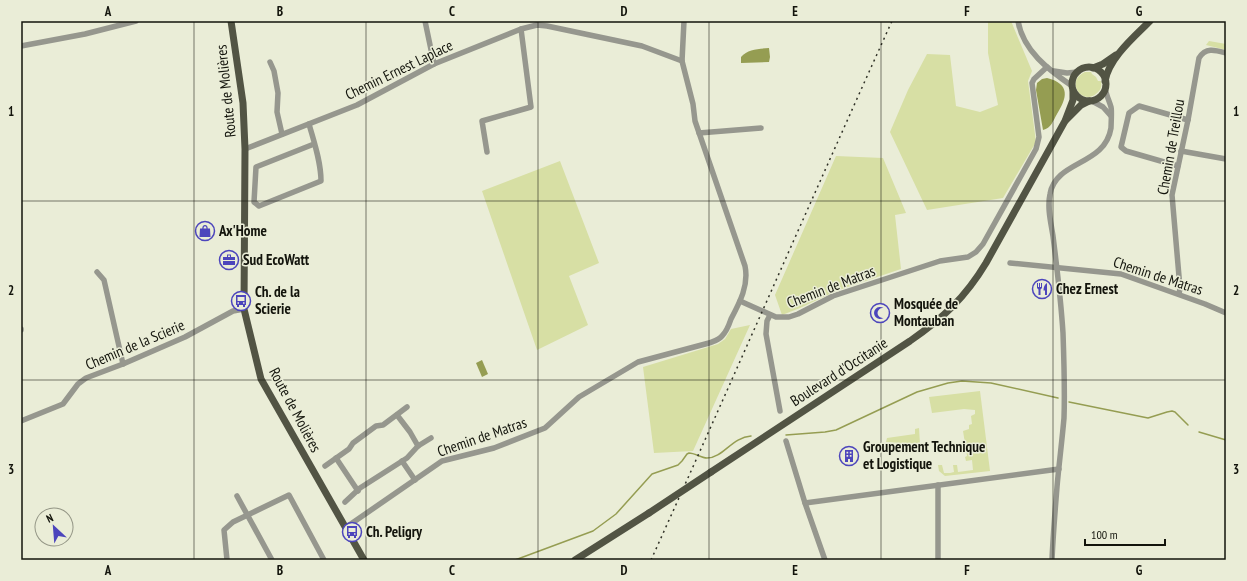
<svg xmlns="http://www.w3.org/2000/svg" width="1247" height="581" font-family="'PT Sans Narrow',sans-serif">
  <rect width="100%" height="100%" fill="#eaedd7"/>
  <!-- green -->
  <g fill="#d7dfa4">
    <polygon points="988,21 1011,21 1032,71 1028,81 1036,142 1003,198 927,210 890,132 908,90 927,54 950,55 956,106 980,112 998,105 988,53"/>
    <polygon points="1209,41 1226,44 1226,50 1206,45"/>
    <path d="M1085 72H1091L1092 74 1096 77 1098 81H1101C1102 86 1101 90 1097 93 1083 107 1064 81 1085 72Z"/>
    <polygon points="836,156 883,158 906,213 895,215 901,269 836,291 800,308 782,315 775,295"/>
    <polygon points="560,161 599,263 569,276 588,325 537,350 482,191"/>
    <polygon points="750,325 693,451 654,453 643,367 718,344 725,339 731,329"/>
    <polygon points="980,391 990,471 945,476 939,471 938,465 942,465 944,473 950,473 954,472 953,465 957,465 958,472 973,470 972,460 966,461 965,457 967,456 963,431 969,429 969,425 972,424 971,416 975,414 975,410 964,409 932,413 929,397"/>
    <polygon points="919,428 920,444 886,442 887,438 915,434 915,429"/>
  </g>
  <!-- water -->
  <g fill="#959d52">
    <path d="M769 48 770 57 769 62 741 63V57C748 49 758 49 769 48Z"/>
    <path d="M1047 78C1071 84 1067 98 1057 114 1053 121 1051 128 1043 130L1036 90 1037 83 1042 79Z"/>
    <polygon points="482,360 488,374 482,377 476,363"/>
  </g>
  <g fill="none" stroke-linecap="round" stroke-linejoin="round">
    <!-- stream -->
    <g stroke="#959d52" stroke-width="1.5">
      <polyline points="1069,402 1148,418 1167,412 1172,411 1175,412 1188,425"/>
      <polyline points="1199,432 1226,440"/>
      <polyline points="786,435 825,432 836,430 917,392 948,383 962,381 991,383 1058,398"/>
      <path d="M515 560 593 531 616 514 652 474 678 465 682 461 687 454 689 453C695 453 701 458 707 458 723 458 732 437 751 436"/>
    </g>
    <!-- minor -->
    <g stroke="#96978e" stroke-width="5.5">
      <polyline points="425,21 434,64"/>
      <path d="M1018 21C1023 51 1049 70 1072 86"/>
      <polyline points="21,46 85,34 136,21"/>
      <polyline points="270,62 274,71 278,93 277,112 282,134"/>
      <polyline points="1054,71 1067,73 1078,72"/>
      <polyline points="1092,101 1103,107 1111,116"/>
      <path d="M309 124C314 142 321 162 321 181L259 206 254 202 256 167 314 144"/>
      <polyline points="699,133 761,128"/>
      <polyline points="245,149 357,105 434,64 521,29 537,25 547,26 642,46 682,61"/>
      <polyline points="1181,151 1226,159"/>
      <polyline points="487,152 482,121 531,107 521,29"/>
      <polyline points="1178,166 1126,151 1121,147 1129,113 1139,106 1188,120"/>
      <polyline points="1010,263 1121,274 1205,304 1226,313"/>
      <polyline points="97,272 104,280 123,364"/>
      <path d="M1179 294 1180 288 1172 195 1188 120 1199 58C1206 47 1215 50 1226 53"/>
      <polyline points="740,301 776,317 789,317 798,314 833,296 940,261 968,257 976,252 983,244 1036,149 1039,137 1032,83 1034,79 1047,67"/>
      <polyline points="770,315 767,321 766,334 780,411"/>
      <polyline points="21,329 21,330"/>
      <polyline points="397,415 410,432 418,446"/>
      <polyline points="21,421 63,404 78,384 86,378 123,364 185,337 233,311 244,309"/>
      <polyline points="786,441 805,503 825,560"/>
      <polyline points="336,458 358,491"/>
      <polyline points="402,461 415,480"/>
      <polyline points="325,466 349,449 353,443 376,426 383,425 407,407"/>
      <polyline points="237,496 272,560"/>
      <polyline points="345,502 360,488 407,458 418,446 431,438"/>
      <polyline points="805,503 1059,469"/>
      <path d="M345 528 442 461 494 448 545 428 579 397 638 362 709 343C714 341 719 340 722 336 727 331 729 325 731 319 740 302 749 285 745 266L695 121 693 104 682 61 684 21"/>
      <polyline points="227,560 224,530 233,522 289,495 324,560"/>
      <polyline points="938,560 938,485"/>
      <path d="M1052 560C1053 536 1055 512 1057 487 1059 464 1062 441 1064 418 1065 390 1064 361 1063 333 1061 301 1057 268 1053 236 1051 223 1047 208 1050 194 1056 160 1105 166 1111 128 1111 125 1112 111 1111 107 1109 100 1106 95 1105 87"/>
    </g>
    <!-- major -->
    <g stroke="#525444" stroke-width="7">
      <polyline points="231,21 243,103 245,149 244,309 261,379 364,560"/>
      <circle cx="1089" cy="84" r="17"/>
      <polyline points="1093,68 1103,64 1116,55"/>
      <path d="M1105 81C1109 58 1134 37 1150 21"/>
      <polyline points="1066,120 1081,105 1089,101"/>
      <path d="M711 472 910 341C943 318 965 298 986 263L1065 121 1073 100V91"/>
      <polyline points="575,560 649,513"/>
    </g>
    <!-- rail -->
    <path stroke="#2f3026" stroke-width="1.5" stroke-dasharray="2 4" stroke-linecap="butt" d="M651 560C732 381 811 200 892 21"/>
    <!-- major-bridge -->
    <polyline stroke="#525444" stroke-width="7" points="649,513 711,472"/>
  </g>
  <!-- grid -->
  <path fill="none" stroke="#13140c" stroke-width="1" stroke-opacity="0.55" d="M194 21V560M366 21V560M538 21V560M709 21V560M881 21V560M1053 21V560M21 201H1226M21 380H1226"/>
  <!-- icons -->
  <defs>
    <symbol id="shop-ring" viewBox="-11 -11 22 22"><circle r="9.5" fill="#eaedd7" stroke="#4c45bc" stroke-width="1.5"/><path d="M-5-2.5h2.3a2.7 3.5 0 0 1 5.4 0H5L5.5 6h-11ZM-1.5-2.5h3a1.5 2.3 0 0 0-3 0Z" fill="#4c45bc"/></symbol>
    <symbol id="office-ring" viewBox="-11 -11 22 22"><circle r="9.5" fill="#eaedd7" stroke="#4c45bc" stroke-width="1.5"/><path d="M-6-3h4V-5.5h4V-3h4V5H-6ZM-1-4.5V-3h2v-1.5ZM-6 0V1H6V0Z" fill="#4c45bc"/></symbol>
    <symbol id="restaurant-ring" viewBox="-11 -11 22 22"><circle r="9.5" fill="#eaedd7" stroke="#4c45bc" stroke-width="1.5"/><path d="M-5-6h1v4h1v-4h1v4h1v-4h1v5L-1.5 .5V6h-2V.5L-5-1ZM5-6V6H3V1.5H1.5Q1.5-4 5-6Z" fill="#4c45bc"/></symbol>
    <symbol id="bus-ring" viewBox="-11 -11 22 22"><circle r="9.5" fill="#eaedd7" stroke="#4c45bc" stroke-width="1.5"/><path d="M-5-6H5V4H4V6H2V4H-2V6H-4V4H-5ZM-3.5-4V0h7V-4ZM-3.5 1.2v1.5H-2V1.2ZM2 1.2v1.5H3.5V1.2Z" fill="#4c45bc"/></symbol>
    <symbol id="mosque-ring" viewBox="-11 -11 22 22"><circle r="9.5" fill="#eaedd7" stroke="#4c45bc" stroke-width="1.5"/><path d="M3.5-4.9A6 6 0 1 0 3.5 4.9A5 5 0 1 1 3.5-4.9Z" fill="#4c45bc"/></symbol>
    <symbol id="building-ring" viewBox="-11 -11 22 22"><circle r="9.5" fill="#eaedd7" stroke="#4c45bc" stroke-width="1.5"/><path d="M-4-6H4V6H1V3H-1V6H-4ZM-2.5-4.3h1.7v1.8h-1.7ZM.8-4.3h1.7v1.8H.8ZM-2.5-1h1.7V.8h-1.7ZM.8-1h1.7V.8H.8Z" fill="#4c45bc"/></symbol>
  </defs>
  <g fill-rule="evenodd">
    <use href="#shop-ring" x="194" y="220" width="22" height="22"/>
    <use href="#office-ring" x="218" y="249" width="22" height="22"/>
    <use href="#restaurant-ring" x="1031" y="278" width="22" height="22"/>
    <use href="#bus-ring" x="230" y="290" width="22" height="22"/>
    <use href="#mosque-ring" x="869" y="302" width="22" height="22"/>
    <use href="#building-ring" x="838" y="445" width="22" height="22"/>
    <use href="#bus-ring" x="341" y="521" width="22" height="22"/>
  </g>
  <g text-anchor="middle" stroke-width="3" stroke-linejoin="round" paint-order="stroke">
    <!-- street labels -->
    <g font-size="15" fill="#13140c" stroke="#eaedd7">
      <text transform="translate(399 70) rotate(-26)" y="5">Chemin Ernest Laplace</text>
      <text transform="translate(226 91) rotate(-96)" y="5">Route de Molières</text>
      <text transform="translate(1171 147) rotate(-80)" y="5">Chemin de Treillou</text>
      <text transform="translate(1158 276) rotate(18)" y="5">Chemin de Matras</text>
      <text transform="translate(831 287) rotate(-21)" y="5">Chemin de Matras</text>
      <text transform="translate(135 345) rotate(-23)" y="5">Chemin de la Scierie</text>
      <text transform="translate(839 372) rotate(-33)" y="5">Boulevard d'Occitanie</text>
      <text transform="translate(295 410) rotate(62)" y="5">Route de Molières</text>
      <text transform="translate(482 437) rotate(-19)" y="5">Chemin de Matras</text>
    </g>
    <!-- poi labels -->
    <g font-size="15" font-weight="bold" fill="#13140c" stroke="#eaedd7" text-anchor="start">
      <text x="219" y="236">Ax'Home</text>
      <text x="243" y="265">Sud EcoWatt</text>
      <text x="1056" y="294">Chez Ernest</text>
      <text x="255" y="297">Ch. de la<tspan x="255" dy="17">Scierie</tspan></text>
      <text x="894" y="309">Mosquée de<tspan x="894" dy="17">Montauban</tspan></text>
      <text x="863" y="452">Groupement Technique<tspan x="863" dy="17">et Logistique</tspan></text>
      <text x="366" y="537">Ch. Peligry</text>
    </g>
  </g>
  <!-- border -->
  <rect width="1247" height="581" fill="none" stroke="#eaedd7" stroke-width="44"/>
  <!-- north arrow -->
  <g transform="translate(54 527) rotate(334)"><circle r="19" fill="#eaedd7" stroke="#949686"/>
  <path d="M0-3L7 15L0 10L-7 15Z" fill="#4c45bc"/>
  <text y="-6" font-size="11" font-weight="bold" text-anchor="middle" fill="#13140c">N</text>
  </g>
  <!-- scale -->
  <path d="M1085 539v6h80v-6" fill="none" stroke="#13140c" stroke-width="2"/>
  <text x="1091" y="539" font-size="12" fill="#13140c" stroke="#eaedd7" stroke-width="3" paint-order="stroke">100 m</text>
  <rect x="22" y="22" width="1203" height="537" fill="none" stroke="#13140c" stroke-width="1.5"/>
  <g font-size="13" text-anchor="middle" font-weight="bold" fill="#13140c">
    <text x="108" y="16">A</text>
    <text x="280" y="16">B</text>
    <text x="452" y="16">C</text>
    <text x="624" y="16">D</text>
    <text x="795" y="16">E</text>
    <text x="967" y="16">F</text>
    <text x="1139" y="16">G</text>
    <text x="11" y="116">1</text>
    <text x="1236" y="116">1</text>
    <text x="11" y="295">2</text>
    <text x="1236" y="295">2</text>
    <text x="11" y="474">3</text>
    <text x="1236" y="474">3</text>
    <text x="108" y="575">A</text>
    <text x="280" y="575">B</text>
    <text x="452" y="575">C</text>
    <text x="624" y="575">D</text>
    <text x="795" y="575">E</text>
    <text x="967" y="575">F</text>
    <text x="1139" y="575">G</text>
  </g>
</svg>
